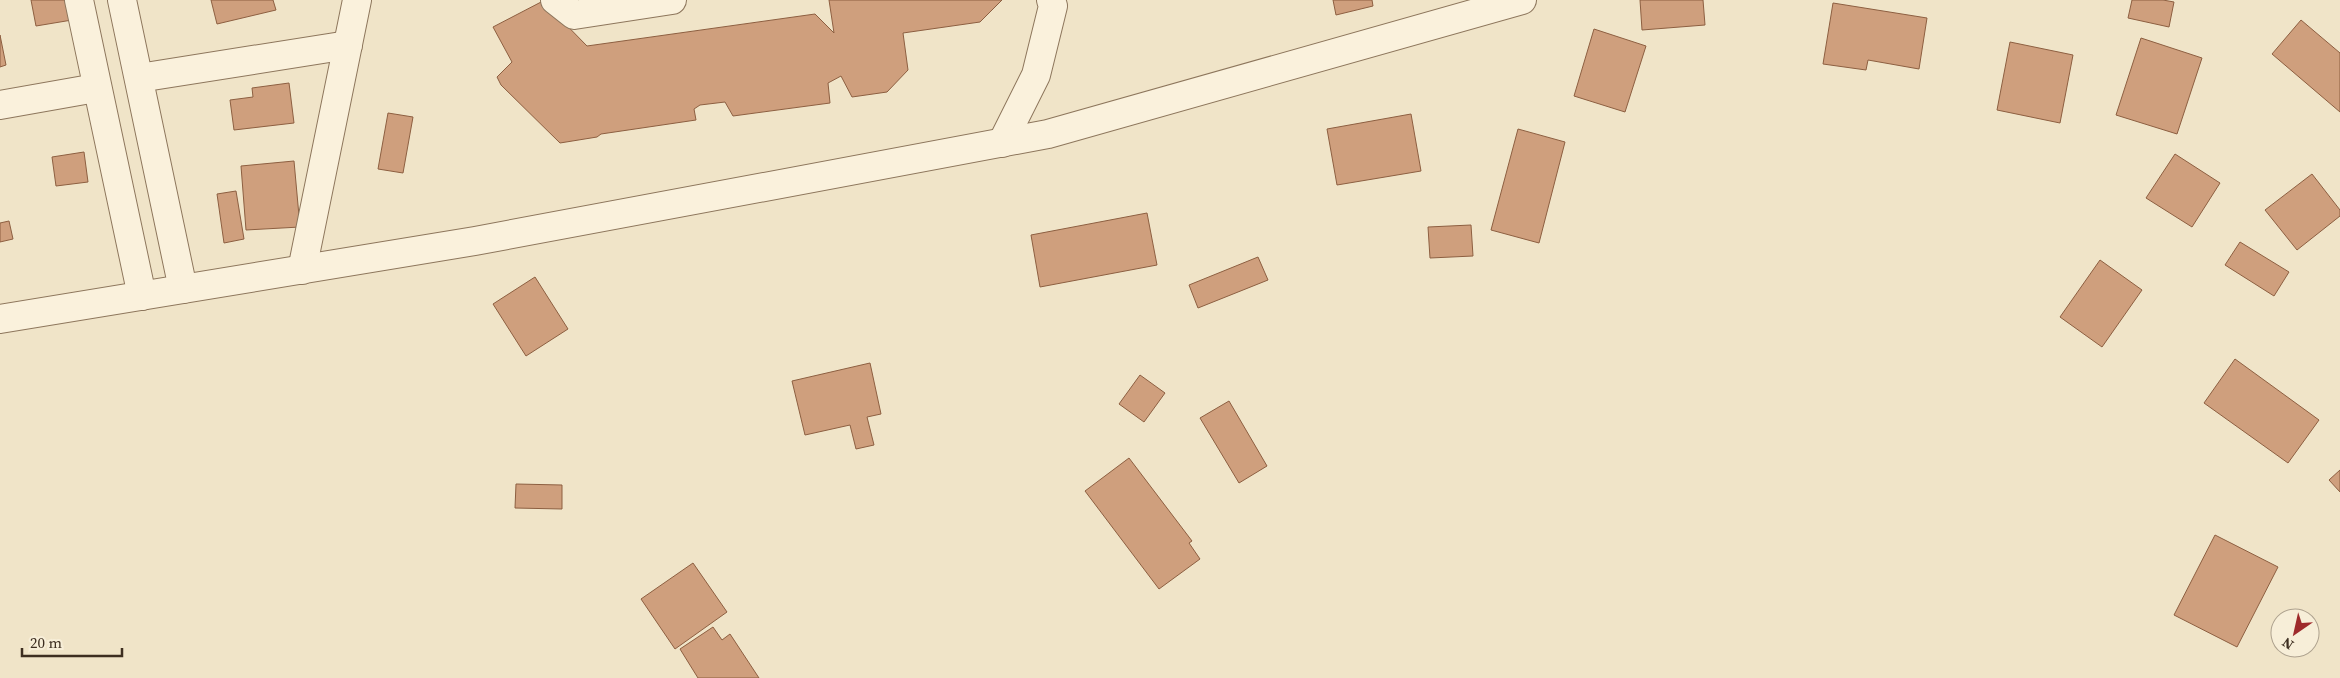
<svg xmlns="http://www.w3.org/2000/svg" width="2340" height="678" font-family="'Source Serif 4',serif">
  <rect width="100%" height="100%" fill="#f0e4c8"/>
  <!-- building -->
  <g fill="#cf9f7d" stroke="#8d5f41">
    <polygon points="31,0 68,0 72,20 36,26"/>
    <polygon points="211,0 273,0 276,10 217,24"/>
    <polygon points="829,0 1002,0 980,22 903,33 908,70 887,92 852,97 841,76 828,83 830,103 733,116 725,102 700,105 694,109 696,120 601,134 597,137 560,143 501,85 497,77 512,62 493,27 543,1 587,46 815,14 834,33"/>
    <polygon points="1333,0 1372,0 1373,6 1336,15"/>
    <polygon points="1640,0 1703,0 1705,25 1642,30"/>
    <polygon points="2132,0 2163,0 2174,2 2169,27 2128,18"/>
    <polygon points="1833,3 1927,18 1919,69 1868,60 1866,70 1823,64"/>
    <polygon points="2301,20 2340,53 2340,112 2272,54"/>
    <polygon points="1594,29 1646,46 1625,112 1574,96"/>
    <polygon points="0,35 6,65 0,67"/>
    <polygon points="2141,38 2202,58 2177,134 2116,115"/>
    <polygon points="2010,42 2073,55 2060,123 1997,110"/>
    <polygon points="289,83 294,123 234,130 230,100 253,97 252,88"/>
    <polygon points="388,113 413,117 403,173 378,169"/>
    <polygon points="1411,114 1421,171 1337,185 1327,129"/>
    <polygon points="1518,129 1565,142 1539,243 1491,230"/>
    <polygon points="84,152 88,182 56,186 52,157"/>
    <polygon points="2175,154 2220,183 2192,227 2146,198"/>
    <polygon points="294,161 300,227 246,230 241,166"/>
    <polygon points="2312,174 2340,210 2340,216 2297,250 2265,210"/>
    <polygon points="236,191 244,239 224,243 217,194"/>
    <polygon points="1147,213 1157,265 1040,287 1031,235"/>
    <polygon points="9,221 13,239 0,242 0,223"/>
    <polygon points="1471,225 1473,256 1430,258 1428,227"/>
    <polygon points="2240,242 2289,272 2274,296 2225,265"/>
    <polygon points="1258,257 1268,280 1198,308 1189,285"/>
    <polygon points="2100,260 2142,290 2102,347 2060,317"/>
    <polygon points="535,277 568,329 526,356 493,304"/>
    <polygon points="2235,359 2319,420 2288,463 2204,403"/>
    <polygon points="870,363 881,414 867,417 874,445 856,449 850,425 805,435 792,381"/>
    <polygon points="1140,375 1165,393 1144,422 1119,404"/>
    <polygon points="1229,401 1267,466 1239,483 1200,418"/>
    <polygon points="1129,458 1192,541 1189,543 1200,559 1159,589 1085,491"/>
    <polygon points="2340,470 2340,492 2329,480"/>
    <polygon points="516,484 562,485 562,509 515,508"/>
    <polygon points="2215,535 2278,567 2237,647 2174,615"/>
    <polygon points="693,563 727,612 675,649 641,599"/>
    <polygon points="713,627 722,640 730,634 759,678 698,678 680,649"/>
  </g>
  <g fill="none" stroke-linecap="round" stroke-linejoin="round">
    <defs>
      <g id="minor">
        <polyline points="79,0 142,296"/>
        <polyline points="122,0 183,289"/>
        <polyline points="555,0 574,15 672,0"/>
        <polyline points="139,78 348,45"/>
        <polyline points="0,105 96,88"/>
        <polyline points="1002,143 1036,75 1053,6 1051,0"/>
        <polyline points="302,270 357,0"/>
      </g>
      <polyline id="tertiary" points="0,319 475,241 1048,134 1522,0"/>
    </defs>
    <!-- minor casing -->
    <use href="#minor" stroke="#8d765c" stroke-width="30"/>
    <!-- tertiary casing -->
    <use href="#tertiary" stroke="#8d765c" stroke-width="30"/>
    <!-- minor -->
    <use href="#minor" stroke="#faf1dc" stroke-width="28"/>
    <!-- tertiary -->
    <use href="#tertiary" stroke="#faf1dc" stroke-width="28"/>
  </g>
  <!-- north arrow -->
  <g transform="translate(2295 633) rotate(214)"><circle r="24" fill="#f7eed8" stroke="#ada18e"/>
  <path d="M0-4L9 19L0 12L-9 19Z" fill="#9e2a2b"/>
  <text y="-8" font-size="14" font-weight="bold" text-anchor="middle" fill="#3d2e20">N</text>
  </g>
  <!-- scale -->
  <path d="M22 648v8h100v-8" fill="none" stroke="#3d2e20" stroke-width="2.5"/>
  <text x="30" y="648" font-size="15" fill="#3d2e20" stroke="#f7eed8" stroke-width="4" paint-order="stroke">20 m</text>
</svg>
